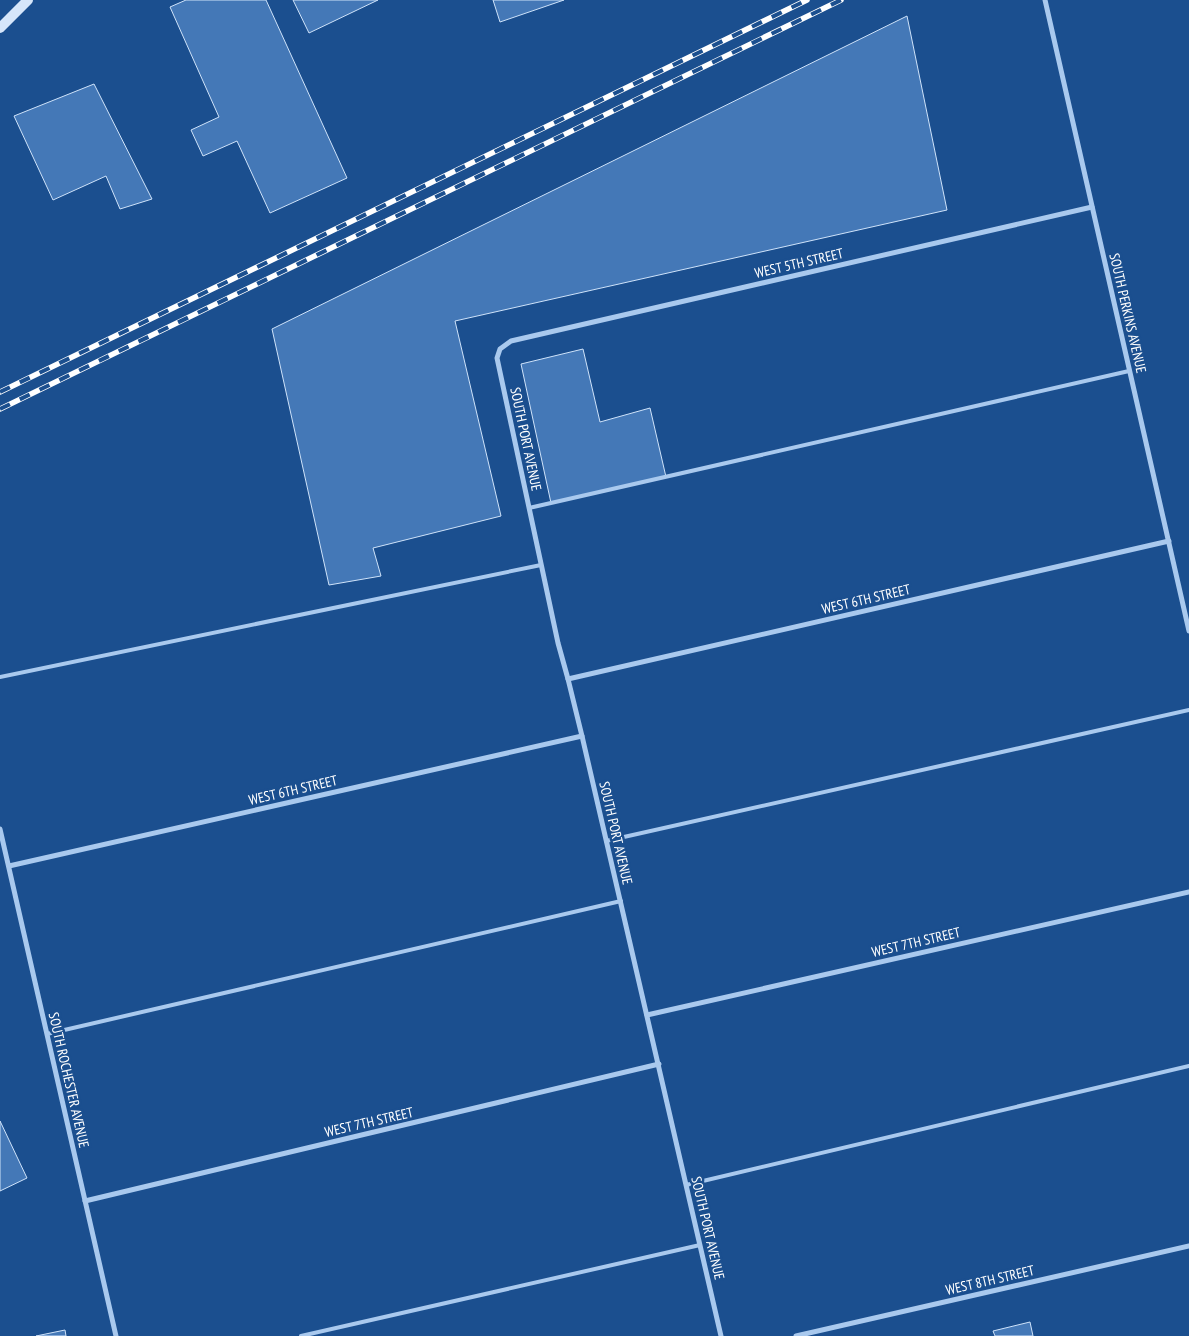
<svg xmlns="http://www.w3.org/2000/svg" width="1189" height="1336" font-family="'PT Sans Narrow',sans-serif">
  <rect width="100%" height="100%" fill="#1b4f8f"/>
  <!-- building -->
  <g fill="#4478b7" stroke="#cfe3fa">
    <polygon points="186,0 266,0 347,178 270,213 237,141 203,156 191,130 219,117 170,7"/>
    <polygon points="293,0 378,0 309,33"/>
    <polygon points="493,0 564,0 500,22"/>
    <polygon points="907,16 947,210 455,321 501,516 373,548 381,576 329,585 272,329"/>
    <polygon points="94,84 152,199 120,209 106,176 53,200 14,116"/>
    <polygon points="583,349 600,422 650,408 666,477 551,503 521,364"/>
    <polygon points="0,1121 27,1178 0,1191"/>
    <polygon points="1030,1322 1033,1336 995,1336 993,1331"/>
    <polygon points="65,1330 66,1336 36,1336"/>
  </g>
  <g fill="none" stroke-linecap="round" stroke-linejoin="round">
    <!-- lane -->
    <g stroke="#a9c9ee" stroke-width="4">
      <polyline points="529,508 1129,371"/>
      <polyline points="0,677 541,565"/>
      <polyline points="606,841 1189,710"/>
      <polyline points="47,1034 621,901"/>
      <polyline points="686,1185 1189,1066"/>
      <polyline points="301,1336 700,1245"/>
    </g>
    <!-- street -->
    <g stroke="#a9c9ee" stroke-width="5">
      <polyline points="1045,0 1189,631"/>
      <polyline points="568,679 1169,541"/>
      <polyline points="0,829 116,1336"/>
      <polyline points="9,866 582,736"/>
      <polyline points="647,1015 1189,892"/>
      <polyline points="85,1201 659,1064"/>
      <polyline points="721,1336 582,736 568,679 558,643 497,358 500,349 511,341 1092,207"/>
      <polyline points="796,1336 1189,1246"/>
    </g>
    <!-- secondary -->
    <polyline stroke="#d6e6fa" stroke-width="10" points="0,28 28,0"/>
    <defs>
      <g id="rail">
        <polyline points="0,392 807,0"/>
        <polyline points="0,409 841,0"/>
      </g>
    </defs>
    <!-- rail casing -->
    <use href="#rail" stroke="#fff" stroke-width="5.5"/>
    <!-- rail -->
    <use href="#rail" stroke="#1b4f8f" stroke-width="4" stroke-dasharray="11" stroke-linecap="butt"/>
  </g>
  <g text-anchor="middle" stroke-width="5" stroke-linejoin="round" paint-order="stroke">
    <!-- street labels -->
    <g font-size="14" fill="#fff" stroke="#1b4f8f">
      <text transform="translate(799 263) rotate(-13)" y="5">WEST 5TH STREET</text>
      <text transform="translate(1128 313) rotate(77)" y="5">SOUTH PERKINS AVENUE</text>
      <text transform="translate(526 439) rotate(78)" y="5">SOUTH PORT AVENUE</text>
      <text transform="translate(866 599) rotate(-13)" y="5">WEST 6TH STREET</text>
      <text transform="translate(293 790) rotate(-13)" y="5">WEST 6TH STREET</text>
      <text transform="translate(616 833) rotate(77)" y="5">SOUTH PORT AVENUE</text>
      <text transform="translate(916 942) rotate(-13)" y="5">WEST 7TH STREET</text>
      <text transform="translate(69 1080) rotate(77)" y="5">SOUTH ROCHESTER AVENUE</text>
      <text transform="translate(369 1122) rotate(-13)" y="5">WEST 7TH STREET</text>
      <text transform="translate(708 1228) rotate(77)" y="5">SOUTH PORT AVENUE</text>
      <text transform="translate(990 1280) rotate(-13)" y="5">WEST 8TH STREET</text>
    </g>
  </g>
</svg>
